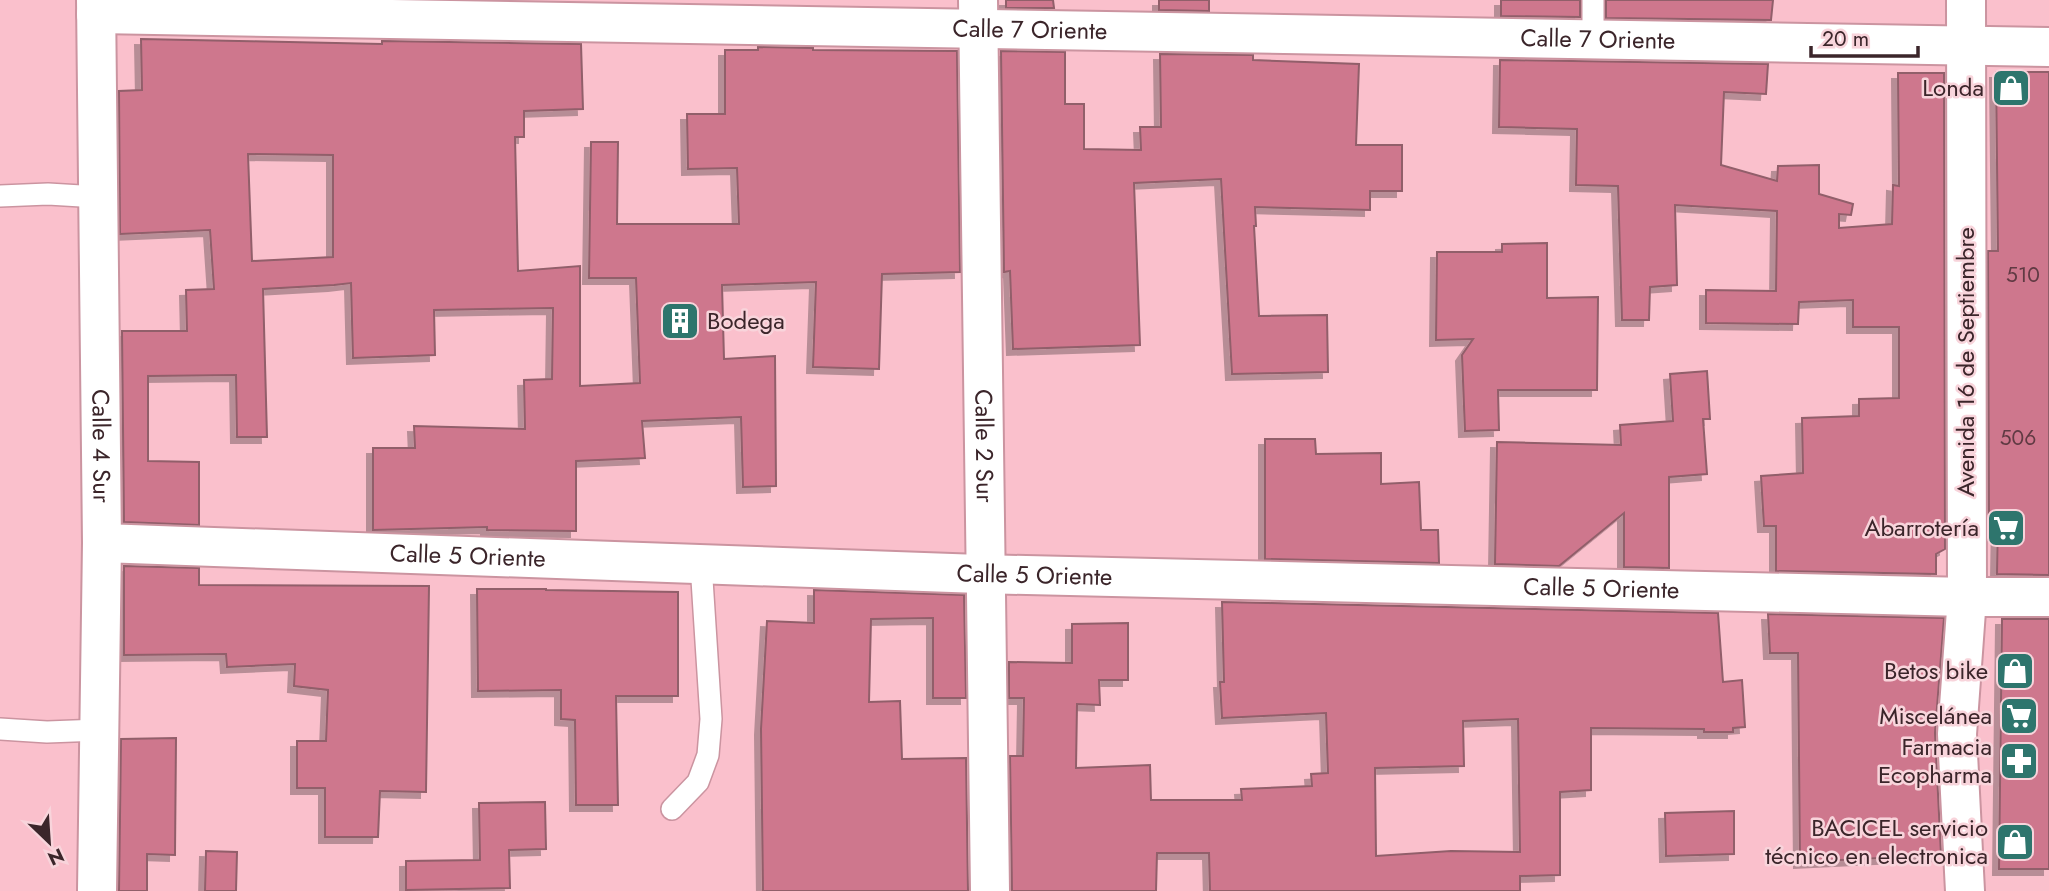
<svg xmlns="http://www.w3.org/2000/svg" width="2049" height="891" font-family="Jost,sans-serif">
  <defs>
    <filter id="shadow"><feDropShadow dx="-6" dy="6" stdDeviation="0" flood-color="#0004"/></filter>
  </defs>
  <rect width="100%" height="100%" fill="#fac0cc"/>
  <!-- building -->
  <g fill="#ce778d" stroke="#915e6a" stroke-width="2" fill-rule="evenodd" filter="url(#shadow)">
    <polygon points="1006,0 1053,0 1054,8 1006,8"/>
    <polygon points="1159,0 1209,0 1209,11 1159,10"/>
    <polygon points="1501,0 1580,0 1580,17 1501,16"/>
    <polygon points="1606,0 1773,0 1771,20 1606,18"/>
    <path d="M141 39 382 44V41L581 44 583 109 524 111V137H515L518 271 580 266V386L640 383 636 278H589L591 142H618L617 224H739L737 168 688 169 687 114H725V50H758V47L813 48V50L957 51 960 272 882 274 879 369 813 367 816 282 722 285 724 359 775 356 776 486 743 487 741 417 642 421 645 458 576 461V531L487 530V527L373 530V448H415L414 426 525 429 524 380 552 379 553 308 434 310 435 355 353 358 351 283 334 285 263 289 267 437H237L236 375 148 376V461L199 462V525L124 522 122 331H187L186 290 214 289 210 230 120 234 119 91 142 90ZM248 154 333 155V257L252 261Z"/>
    <polygon points="1001,51 1065,52 1065,104 1084,104 1084,149 1141,150 1140,127 1161,127 1160,54 1253,55 1253,60 1359,64 1356,145 1402,145 1402,191 1370,191 1370,210 1255,207 1256,226 1254,226 1259,316 1327,315 1328,372 1232,374 1221,179 1134,183 1140,345 1013,349 1010,271 1004,272"/>
    <polygon points="1500,60 1768,64 1766,94 1724,92 1721,165 1777,181 1778,166 1819,165 1819,194 1853,204 1851,215 1839,214 1839,228 1892,224 1893,185 1899,186 1898,73 1944,73 1945,549 1936,554 1936,574 1776,571 1776,526 1764,526 1761,476 1803,473 1802,418 1859,416 1859,399 1899,398 1899,327 1853,327 1853,300 1799,302 1798,324 1706,323 1706,290 1776,291 1777,211 1675,205 1677,285 1650,287 1649,320 1622,320 1618,186 1576,185 1577,129 1499,127"/>
    <polygon points="1996,72 2049,72 2049,575 1997,574 1998,514 1989,520 1988,251 1998,251"/>
    <polygon points="1547,243 1547,298 1598,297 1597,390 1498,390 1499,430 1465,431 1462,355 1473,339 1436,340 1437,252 1502,252 1502,244"/>
    <polygon points="1707,371 1710,419 1703,419 1707,474 1669,477 1669,568 1624,567 1624,513 1559,566 1495,564 1497,442 1621,445 1620,425 1673,421 1670,374"/>
    <polygon points="1265,439 1315,439 1316,454 1381,453 1381,484 1419,482 1421,530 1438,530 1439,563 1265,559"/>
    <polygon points="124,566 199,568 199,585 429,586 426,792 380,791 378,837 325,837 325,788 297,788 297,741 326,741 328,690 294,686 295,664 227,667 226,654 124,655"/>
    <polygon points="477,589 546,589 546,590 678,592 678,696 616,696 618,805 576,805 575,720 561,719 561,690 478,691"/>
    <polygon points="814,590 964,595 966,698 933,698 933,618 871,619 869,702 900,701 902,759 966,758 968,891 763,891 761,729 767,621 814,623"/>
    <path d="M1222 602 1718 613 1723 682 1742 680 1745 727 1733 728V732H1704V729L1591 728V790L1560 792V875L1520 876V891H1210L1209 853H1157L1156 891H1012L1010 756H1023L1024 698H1009V662L1072 663V624L1128 623V680H1099L1100 705 1077 704 1076 768 1150 765 1151 800H1242L1241 789 1312 786 1311 774 1328 773 1326 713 1222 718 1220 682H1224ZM1518 719 1520 852 1451 851 1376 856 1375 768 1464 766 1463 721Z"/>
    <polygon points="1768,614 1944,618 1935,733 1941,855 1800,862 1798,653 1770,653"/>
    <polygon points="2002,619 2049,619 2049,869 1999,869"/>
    <polygon points="176,738 175,855 147,854 147,891 119,891 121,739"/>
    <polygon points="545,802 546,849 509,850 510,888 406,890 406,861 480,860 479,803"/>
    <polygon points="1734,811 1734,854 1666,856 1665,813"/>
    <polygon points="206,851 237,852 236,891 205,891"/>
  </g>
  <g fill="none" stroke-linecap="round" stroke-linejoin="round">
    <defs>
      <g id="service">
        <polyline points="1593,39 1593,0"/>
        <polyline points="0,196 48,194 98,197"/>
        <polyline points="0,729 47,732 100,730"/>
        <polyline points="672,809 698,782 708,755 711,719 701,564"/>
      </g>
      <g id="minor">
        <path id="s1" d="M96 0 102 543 97 891"/>
        <path id="s2" d="M978 0 990 891"/>
        <path id="s3" d="M96 14 2049 47"/>
        <path id="s4" d="M102 543 980 574 1967 597H2049"/>
        <polyline points="1965,891 1957,734 1967,597 1966,0"/>
      </g>
    </defs>
    <!-- service casing -->
    <use href="#service" stroke="#cb94a0" stroke-width="24"/>
    <!-- minor casing -->
    <use href="#minor" stroke="#cb94a0" stroke-width="42"/>
    <!-- service -->
    <use href="#service" stroke="#fff" stroke-width="21"/>
    <!-- minor -->
    <use href="#minor" stroke="#fff" stroke-width="38"/>
  </g>
  <!-- icons -->
  <defs>
    <symbol id="shop-square" viewBox="-11 -11 22 22"><rect x="-9" y="-9" width="18" height="18" rx="4" fill="#2e756d" stroke="#f8d4db"/><path d="M-5-2.5h2.3a2.7 3.5 0 0 1 5.4 0H5L5.5 6h-11ZM-1.5-2.5h3a1.5 2.3 0 0 0-3 0Z" fill="#fff"/></symbol>
    <symbol id="building-square" viewBox="-11 -11 22 22"><rect x="-9" y="-9" width="18" height="18" rx="4" fill="#2e756d" stroke="#f8d4db"/><path d="M-4-6H4V6H1V3H-1V6H-4ZM-2.5-4.3h1.7v1.8h-1.7ZM.8-4.3h1.7v1.8H.8ZM-2.5-1h1.7V.8h-1.7ZM.8-1h1.7V.8H.8Z" fill="#fff"/></symbol>
    <symbol id="supermarket-square" viewBox="-11 -11 22 22"><rect x="-9" y="-9" width="18" height="18" rx="4" fill="#2e756d" stroke="#f8d4db"/><path d="M-6-5.5h2.5l.6 2H6L4.5 2H-2.5L-4.4-4H-6ZM-1.5 3.2a1.3 1.3 0 1 0 .1 0ZM3 3.2a1.3 1.3 0 1 0 .1 0Z" fill="#fff"/></symbol>
    <symbol id="pharmacy-square" viewBox="-11 -11 22 22"><rect x="-9" y="-9" width="18" height="18" rx="4" fill="#2e756d" stroke="#f8d4db"/><path d="M-2-6h4v4h4v4h-4v4h-4v-4h-4v-4h4Z" fill="#fff"/></symbol>
  </defs>
  <g fill-rule="evenodd">
    <use href="#shop-square" x="1989" y="66" width="44" height="44"/>
    <use href="#building-square" x="658" y="299" width="44" height="44"/>
    <use href="#supermarket-square" x="1984" y="506" width="44" height="44"/>
    <use href="#shop-square" x="1993" y="649" width="44" height="44"/>
    <use href="#supermarket-square" x="1997" y="694" width="44" height="44"/>
    <use href="#pharmacy-square" x="1997" y="739" width="44" height="44"/>
    <use href="#shop-square" x="1993" y="820" width="44" height="44"/>
  </g>
  <g text-anchor="middle" stroke-width="5" stroke-linejoin="round" paint-order="stroke">
    <!-- number labels -->
    <g font-size="21" fill="#603a43">
      <text x="2023" y="282">510</text>
      <text x="2018" y="445">506</text>
    </g>
    <!-- street labels -->
    <g font-size="24" fill="#3b252a" stroke="#f8d4db">
      <text dy="8" stroke="none"><textPath href="#s3" startOffset="934">Calle 7 Oriente</textPath></text>
      <text dy="8" stroke="none"><textPath href="#s3" startOffset="1502">Calle 7 Oriente</textPath></text>
      <text transform="translate(1966 362) rotate(-90)" y="8">Avenida 16 de Septiembre</text>
      <text dy="8" stroke="none"><textPath href="#s1" startOffset="446">Calle 4 Sur</textPath></text>
      <text dy="8" stroke="none"><textPath href="#s2" startOffset="446">Calle 2 Sur</textPath></text>
      <text dy="8" stroke="none"><textPath href="#s4" startOffset="366">Calle 5 Oriente</textPath></text>
      <text dy="8" stroke="none"><textPath href="#s4" startOffset="933">Calle 5 Oriente</textPath></text>
      <text dy="8" stroke="none"><textPath href="#s4" startOffset="1500">Calle 5 Oriente</textPath></text>
    </g>
    <!-- poi labels -->
    <g font-size="24" fill="#3b252a" stroke="#f8d4db" text-anchor="end">
      <text x="1984" y="96">Londa</text>
      <text x="707" y="329" text-anchor="start">Bodega</text>
      <text x="1979" y="536">Abarrotería</text>
      <text x="1988" y="679">Betos bike</text>
      <text x="1992" y="724">Miscelánea</text>
      <text x="1992" y="755">Farmacia<tspan x="1992" dy="28">Ecopharma</tspan></text>
      <text x="1988" y="836">BACICEL servicio<tspan x="1988" dy="28">técnico en electronica</tspan></text>
    </g>
  </g>
  <!-- north arrow -->
  <g transform="translate(49 842) rotate(155)" stroke="#f8d4db" stroke-width="5" paint-order="stroke">
  <path d="M0-5L12 26L0 18L-12 26Z" fill="#3b252a"/>
  <text y="-10" font-size="19" font-weight="bold" text-anchor="middle" fill="#3b252a">N</text>
  </g>
  <!-- scale -->
  <path d="M1811 46v10h107v-10" fill="none" stroke="#3b252a" stroke-width="3.5"/>
  <text x="1822" y="46" font-size="21" fill="#3b252a" stroke="#f8d4db" stroke-width="5" paint-order="stroke">20 m</text>
</svg>
